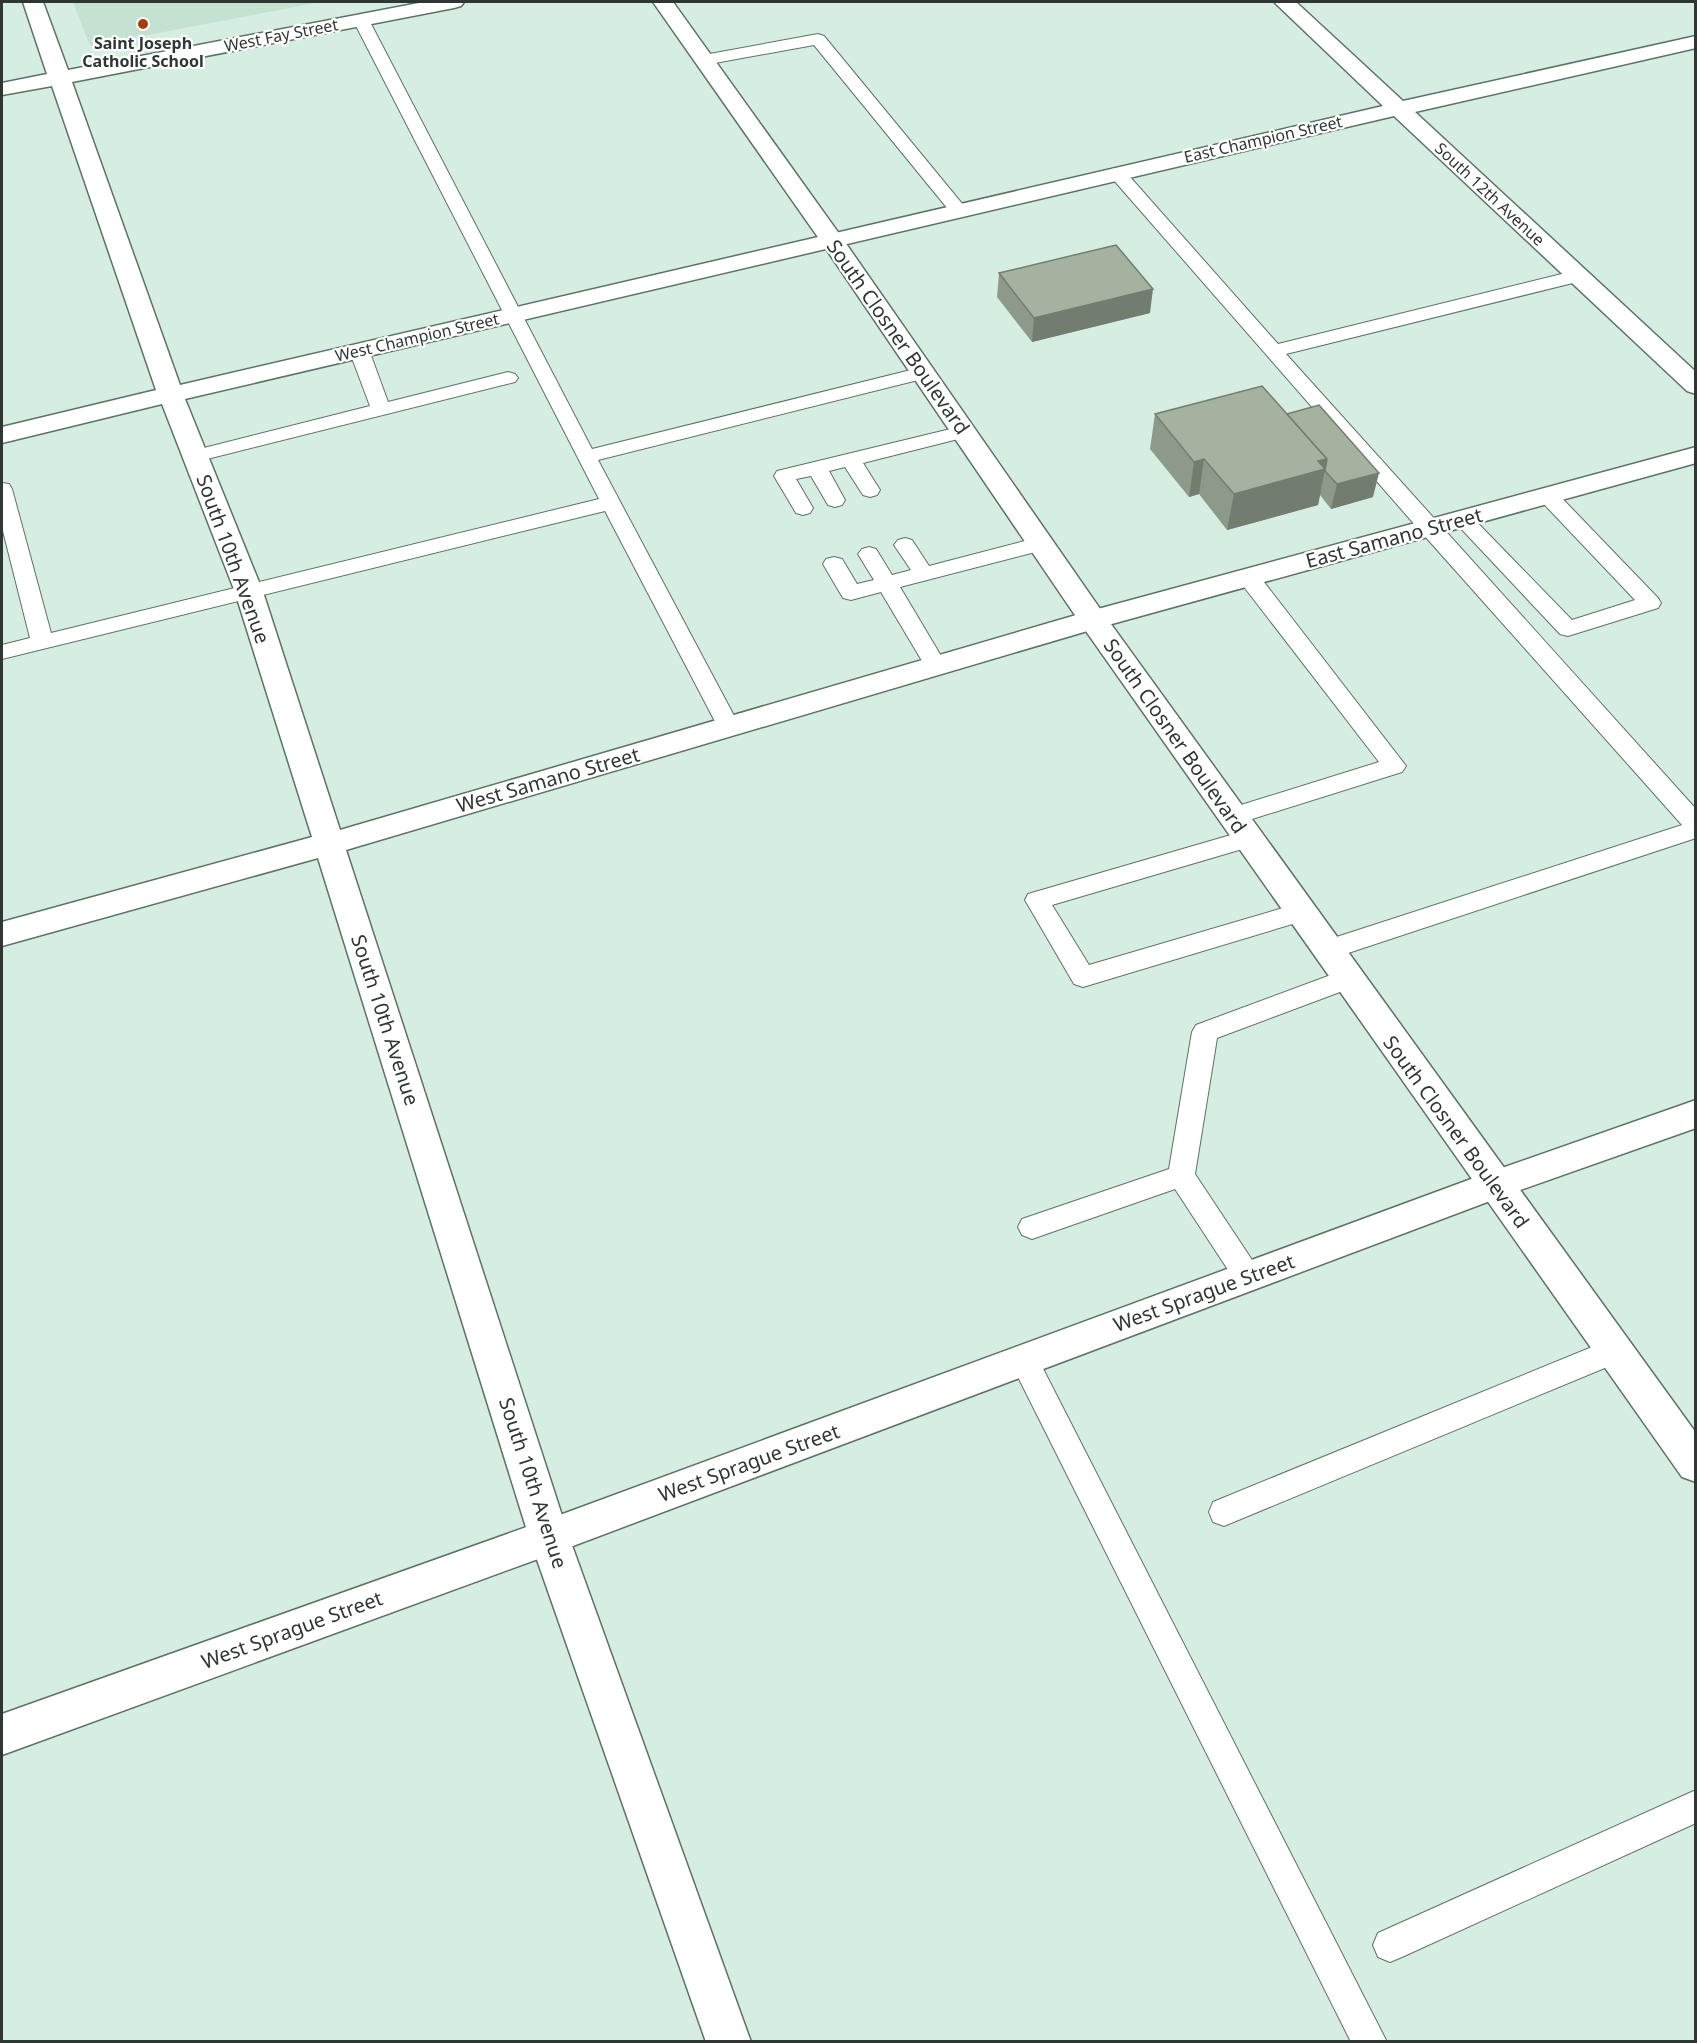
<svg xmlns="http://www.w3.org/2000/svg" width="1697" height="2043" font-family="'Noto Sans',sans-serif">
  <rect width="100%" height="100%" fill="#d6eee1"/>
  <!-- built -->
  <polygon fill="#c3e2d2" points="73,2 321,2 90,46"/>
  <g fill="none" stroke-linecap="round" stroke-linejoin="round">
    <defs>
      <g id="lane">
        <polygon points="361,15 369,20 592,449 923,367 930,369 933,373 930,377 598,460 740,727 737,733 729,735 721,733 605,511 2,659 2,645 30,638 2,527 2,483 9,484 12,489 51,633 599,499 353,20"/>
        <polygon points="818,34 824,36 964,206 967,210 964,214 952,214 814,45 704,65 696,60 704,55"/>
        <polygon points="1117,168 1123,169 1278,344 1578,270 1585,272 1587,276 1585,280 1286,354 1696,809 1696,838 1327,960 1318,957 1315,950 1318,943 1682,825 1422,533 1111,177 1108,173 1111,169"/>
        <polygon points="359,344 366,346 369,350 388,402 508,372 515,374 518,378 515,382 195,462 188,460 185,456 188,452 370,406 349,350 352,346"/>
        <polygon points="963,426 970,428 973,432 970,436 863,463 880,490 877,495 870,497 863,495 845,467 829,471 845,500 842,505 835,507 828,505 811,476 796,479 813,508 810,513 803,515 796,513 774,476 777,471"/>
        <polygon points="1548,489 1555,491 1658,598 1661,603 1658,608 1568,636 1560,634 1452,519 1455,514 1462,512 1469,514 1572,620 1635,600 1541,501 1538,496 1541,491"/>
        <polygon points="1040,537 1047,539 1051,544 1047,549 900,587 947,666 944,671 936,674 928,671 881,592 851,600 843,598 823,564 826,559 834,557 842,559 857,584 874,580 858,554 862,549 869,547 876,549 892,575 911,570 894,545 898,540 905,538 912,540 929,566"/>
        <polygon points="1249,571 1257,573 1406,766 1402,772 1233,825 1225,822 1221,816 1225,810 1379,762 1241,583 1238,578 1241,573"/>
        <polygon points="1248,830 1256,833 1260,839 1256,845 1052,905 1089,965 1300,903 1309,905 1312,912 1309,919 1083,987 1074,984 1025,900 1028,894"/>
        <polygon points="1347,969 1356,972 1360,979 1356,986 1217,1038 1195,1174 1258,1269 1262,1277 1258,1285 1248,1289 1238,1285 1175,1189 1032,1239 1022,1235 1018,1227 1022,1219 1169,1169 1192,1032 1196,1025"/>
        <polygon points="1614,1338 1624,1342 1628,1351 1624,1360 1224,1526 1213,1522 1209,1512 1213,1502"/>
        <polygon points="1024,1347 1034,1351 1387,2042 1351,2042 1014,1369 1010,1360 1014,1351"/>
        <polygon points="1696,1790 1696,1823 1402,1957 1390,1962 1378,1957 1373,1945 1378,1933"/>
      </g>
      <polygon id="street" points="23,2 43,2 68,70 424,2 464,2 461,6 454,8 72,82 180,385 1383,106 1274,2 1296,2 1403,101 1696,36 1696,48 1415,112 1696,372 1696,394 1687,391 1394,116 185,399 263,592 340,830 1083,613 1696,447 1696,463 1101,627 346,850 569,1537 751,2042 706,2042 529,1537 318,858 2,946 2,922 312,837 235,592 162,404 2,443 2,427 156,390 52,86 2,95 2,83 47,74"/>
      <polygon id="secondary" points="1696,1100 1696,1128 1506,1195 549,1555 2,1755 2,1714 549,1519 1482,1175"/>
      <polygon id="primary" points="653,2 673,2 840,235 1103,613 1696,1433 1696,1482 1682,1477 1083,627 822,243"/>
    </defs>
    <!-- lane casing -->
    <use href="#lane" stroke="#5d7267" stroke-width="2"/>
    <!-- street casing -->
    <use href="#street" stroke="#5d7267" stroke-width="3"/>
    <!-- secondary casing -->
    <use href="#secondary" stroke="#5d7267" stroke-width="3"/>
    <!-- primary casing -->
    <use href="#primary" stroke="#5d7267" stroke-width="3"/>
    <!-- lane -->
    <use href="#lane" fill="#fff" fill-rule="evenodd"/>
    <!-- street -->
    <use href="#street" fill="#fff" fill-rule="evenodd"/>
    <!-- secondary -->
    <use href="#secondary" fill="#fff" fill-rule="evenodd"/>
    <!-- primary -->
    <use href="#primary" fill="#fff" fill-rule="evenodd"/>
  </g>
  <!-- wall -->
  <g fill="#8d9989">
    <polygon points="999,273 1150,313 1032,342 997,297"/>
    <polygon points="1155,414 1287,414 1373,497 1331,509 1320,495 1318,505 1227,530 1199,494 1189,497 1150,449"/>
  </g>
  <!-- shaded-wall -->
  <g fill="#737d6f">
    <polygon points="1153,289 1150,313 1032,342 1034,318"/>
    <polygon points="1204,459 1199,494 1189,497 1194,462"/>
    <polygon points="1327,459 1318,505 1227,530 1234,494 1318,461"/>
    <polygon points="1379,473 1373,497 1331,509 1337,484"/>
  </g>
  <!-- building -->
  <g fill="#a4b29f" stroke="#737d6f" stroke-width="1.5">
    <polygon points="1116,245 1153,289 1034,318 999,273"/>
    <polygon points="1262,386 1327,459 1318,461 1325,469 1234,494 1204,459 1194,462 1155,414"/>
    <polygon points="1319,405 1379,473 1337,484 1325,471 1327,459 1287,414"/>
  </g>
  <!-- markers -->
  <circle fill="#a33f0d" stroke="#fff" stroke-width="2" cx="143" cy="24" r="6"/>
  <g text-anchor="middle" stroke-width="4.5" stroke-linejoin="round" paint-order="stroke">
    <!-- far-street labels -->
    <g font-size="16" fill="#2e3732" stroke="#fff">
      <text transform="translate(281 35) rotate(-11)" y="6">West Fay Street</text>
      <text transform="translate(1263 139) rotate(-13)" y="6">East Champion Street</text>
      <text transform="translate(1490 194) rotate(43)" y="6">South 12th Avenue</text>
      <text transform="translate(417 337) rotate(-13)" y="6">West Champion Street</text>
    </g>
    <!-- far-poi labels -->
    <g font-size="16" font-weight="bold" fill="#2e3732" stroke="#fff">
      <text x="143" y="49">Saint Joseph<tspan x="143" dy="18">Catholic School</tspan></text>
    </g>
    <!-- street labels -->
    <g font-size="20" fill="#2e3732" stroke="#fff">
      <text transform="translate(898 337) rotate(55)" y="7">South Closner Boulevard</text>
      <text transform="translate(1394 538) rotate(-15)" y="7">East Samano Street</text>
      <text transform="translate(233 559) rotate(70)" y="7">South 10th Avenue</text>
      <text transform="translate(1175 736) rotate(55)" y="7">South Closner Boulevard</text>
      <text transform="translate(548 780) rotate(-16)" y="7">West Samano Street</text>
      <text transform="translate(385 1020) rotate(72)" y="7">South 10th Avenue</text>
      <text transform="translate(1456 1132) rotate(54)" y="7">South Closner Boulevard</text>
      <text transform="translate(1204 1293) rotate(-20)" y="7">West Sprague Street</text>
      <text transform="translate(749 1463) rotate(-20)" y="7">West Sprague Street</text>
      <text transform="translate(533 1483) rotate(72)" y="7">South 10th Avenue</text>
      <text transform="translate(292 1630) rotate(-20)" y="7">West Sprague Street</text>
    </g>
  </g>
  <!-- border -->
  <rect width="1697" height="2043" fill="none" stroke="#2e3732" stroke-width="6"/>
</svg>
